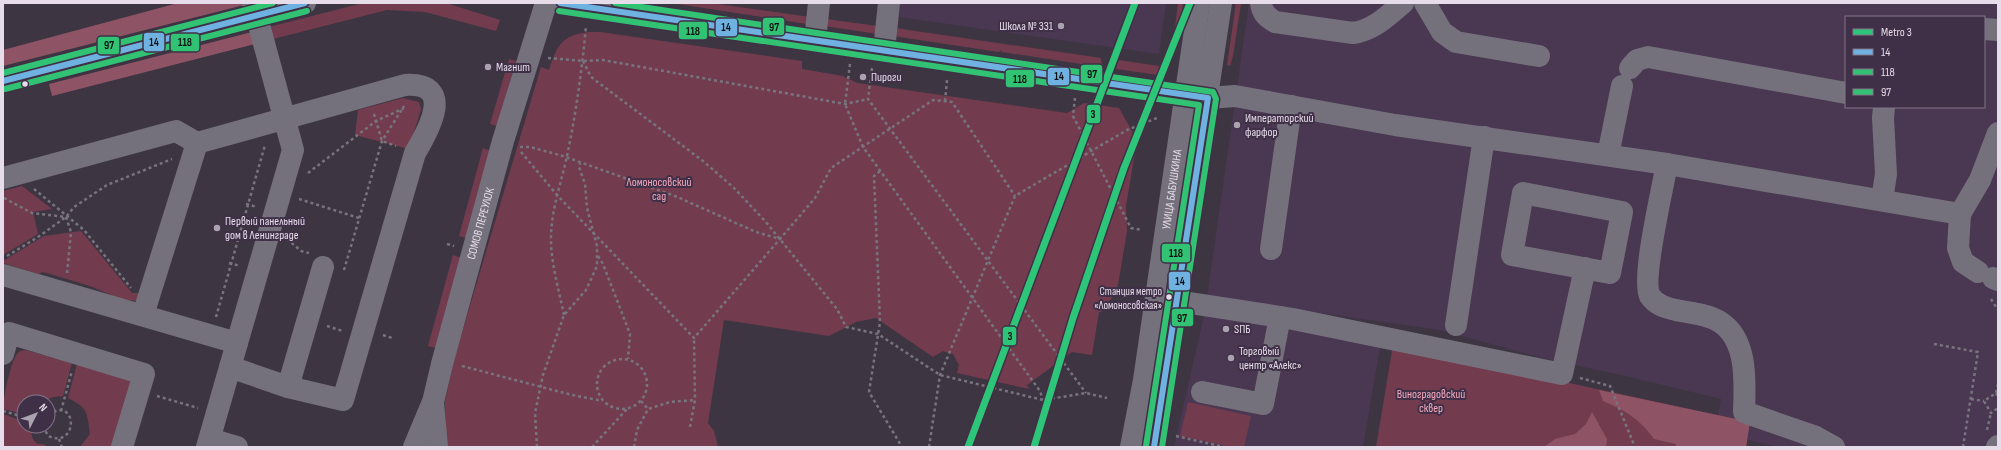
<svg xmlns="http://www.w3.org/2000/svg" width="2001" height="450" font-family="'Sofia Sans Condensed',sans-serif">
  <rect width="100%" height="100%" fill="#3e3542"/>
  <!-- built -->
  <g fill="#4a3752" fill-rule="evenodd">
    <polygon points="900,3 1166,3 1159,54 899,17"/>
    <path d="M1249 3H1998V447H1777L1715 432 1721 399 1621 375 1546 359 1440 330 1207 297ZM1846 17H1984V107H1846Z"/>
    <polygon points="1205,311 1381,342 1363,447 1174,447"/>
  </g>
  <!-- green -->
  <g fill="#733c4e">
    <polygon points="363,3 446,3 500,20 496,31 425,12 387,10 273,39 269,27"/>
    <polygon points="671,3 710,3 810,17 807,24"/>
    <polygon points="1178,3 1183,3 1176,52 1172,51"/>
    <polygon points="1236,3 1241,3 1233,56 1230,66 1227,65"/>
    <polygon points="826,19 877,26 878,34 824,26"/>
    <polygon points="895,28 1101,58 1102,66 1101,67 1002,52 1001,50 999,52 893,36"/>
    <path d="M589 32H600L802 61V69L843 76 857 83 1067 113 1084 103 1119 108 1137 140 1126 206 1127 231 1117 291 1101 312H1099L1092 355 1072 352 1027 385 1029 389 957 373 959 365 953 354 943 351 933 357 876 318 856 322 829 336 724 320 708 423 714 431 718 447H446L445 402 453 363 541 67 549 70C557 45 562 35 589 32Z"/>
    <polygon points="509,59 516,61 497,126 490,124"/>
    <polygon points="1118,60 1159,66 1158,75 1116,69"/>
    <polygon points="403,98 419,102 421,109 409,149 355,135 358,110"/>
    <polygon points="483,148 490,151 466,238 459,236"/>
    <polygon points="22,186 52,209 33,212 38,234 3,255 3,191"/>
    <polygon points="81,231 132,293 139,293 136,301 121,299 90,286 47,273 42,272 39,274 3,263 3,261 44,236"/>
    <polygon points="453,255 461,258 436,348 428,346"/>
    <polygon points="1393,345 1750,422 1746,447 1376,447"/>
    <path d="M25 350 72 363 63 396 53 397 43 402H24V414L3 409C3 398 11 361 17 354 19 351 22 351 25 350Z"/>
    <path d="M77 364 131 380 113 447H80L90 434C87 412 88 408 68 398Z"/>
    <polygon points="1188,402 1251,416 1244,447 1231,447 1180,436"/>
    <path d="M3 414 23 421 24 426 33 428C30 435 32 440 38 444H43L48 447H3Z"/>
  </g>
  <!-- forest -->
  <g fill="#8e5465">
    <polygon points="178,3 243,3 244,5 3,66 3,50"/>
    <polygon points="252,32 255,44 52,96 49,84"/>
    <path d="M1599 390 1750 422 1746 447H1676V444L1654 439C1640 419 1625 410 1603 401Z"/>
    <polygon points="1592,412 1607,439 1606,447 1544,447 1555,439 1575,434 1586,424"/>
  </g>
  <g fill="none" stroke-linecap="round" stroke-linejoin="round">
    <!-- path -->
    <g stroke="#78747d" stroke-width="2.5" stroke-dasharray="3 3" stroke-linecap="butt">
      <polyline points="548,58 583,61 603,60 845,104 868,99"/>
      <polyline points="583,61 591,77 703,161 733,187 765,221 837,309 846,327 878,334 940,375 1043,400 1086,393 1107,398"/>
      <polyline points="850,64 845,104 863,147 1040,391 1043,400"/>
      <polyline points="872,68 868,99 1086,393"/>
      <polyline points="1075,98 1073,116 1131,228 1142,230"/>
      <polyline points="945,101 947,80"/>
      <polyline points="374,114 382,141 396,146"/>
      <polyline points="520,147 530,147 563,156 675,196 756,232 780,239 815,198 831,168 933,100 952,102 1015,196"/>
      <polyline points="521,152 557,195 694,338 780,239"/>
      <polyline points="880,171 874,176 880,322 869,392 902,447"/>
      <polyline points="308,173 376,121 404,108"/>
      <polyline points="34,189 84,230 131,288"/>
      <polyline points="4,198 32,213 66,217 71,232 67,274"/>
      <polyline points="299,199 359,218"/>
      <polyline points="246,204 257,207"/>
      <polyline points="287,239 301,251 309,253"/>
      <polyline points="447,244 454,246"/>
      <polyline points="7,256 38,237 66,217 74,207 107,185 172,159"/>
      <polyline points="598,256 603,264 630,334 628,359"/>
      <polyline points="229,263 240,266"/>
      <polyline points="344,270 382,141 404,106"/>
      <polyline points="1991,299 1998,310"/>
      <path d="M564 315C559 291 552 267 551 243 550 213 561 184 567 156 576 113 582 70 586 26"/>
      <polyline points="216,317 265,145"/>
      <polyline points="327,326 343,331"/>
      <polyline points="383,335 392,338"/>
      <polyline points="1934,344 1978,352 1963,447"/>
      <circle cx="622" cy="384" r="25"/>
      <polyline points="462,366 572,395 598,400 601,399"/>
      <polyline points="1580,378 1610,386 1635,447"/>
      <polyline points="1998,384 1996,393 1984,401 1991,413 1998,408"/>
      <polyline points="1996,393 1998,397"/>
      <polyline points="157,396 198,408"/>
      <polyline points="1971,399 1984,401"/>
      <polyline points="641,401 648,409"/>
      <polyline points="3,411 24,417"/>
      <polyline points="61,411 72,371"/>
      <path d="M43 426 48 436C79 450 78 394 48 415"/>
      <polyline points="690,427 695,400 694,338"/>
      <polyline points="1987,430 1991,413"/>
      <polyline points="1176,436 1224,447"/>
      <polyline points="59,439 62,447"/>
      <polyline points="537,447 535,413 543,375 564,315 586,290 597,266 597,246 587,208 585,184 579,167 580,163"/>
      <polyline points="592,447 627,409"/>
      <polyline points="634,447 637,430 648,409 670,402 695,400"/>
      <polyline points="929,447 940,375 1015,196 1127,130 1157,118"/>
    </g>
    <!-- minor -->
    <g stroke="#75717c" stroke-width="22">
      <polyline points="560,3 1185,95 1208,98 1235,96 1395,125 1667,164 1960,214 1958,248 1963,262 1978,272"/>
      <path d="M1261 3C1262 13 1267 17 1275 22L1353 33C1374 30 1387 16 1403 3"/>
      <polyline points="1425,3 1442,32 1456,42 1539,56"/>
      <polyline points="1984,29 1998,30"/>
      <polyline points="815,40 819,3"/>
      <polyline points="884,50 889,3"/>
      <polyline points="1630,68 1637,60 1648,57 1846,93"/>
      <polyline points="3,81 305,3"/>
      <polyline points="1608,155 1622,86"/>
      <path d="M1667 164C1663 186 1641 280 1650 296 1656 305 1666 308 1676 310 1689 313 1708 314 1720 322 1748 340 1745 382 1744 412L1816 437 1834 447"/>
      <path d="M3 178 176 131 197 143 405 85C455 82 430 128 415 153L343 400 288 387 230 367"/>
      <polygon points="1523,193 1622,212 1610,273 1512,255"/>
      <polyline points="1882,200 1886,174 1883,118 1884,107"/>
      <polyline points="1960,214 1980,180 1998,133"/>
      <polyline points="1271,249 1291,106"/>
      <polyline points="3,275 237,343 207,447"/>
      <polyline points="1993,278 1998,280"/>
      <polyline points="1177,301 1293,319 1562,374 1585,268"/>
      <polyline points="143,315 197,143"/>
      <polyline points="1456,325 1484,137"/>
      <polyline points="237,343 293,150 253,3"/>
      <polyline points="3,354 9,333 144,374 122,447"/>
      <polyline points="288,387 323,267"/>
      <polyline points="1202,392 1263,404 1280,317"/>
      <polyline points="210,439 237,447"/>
      <polyline points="414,447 432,404"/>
      <path id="s1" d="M437 447 433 402 442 364 503 141 546 3"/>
      <path id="s2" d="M1131 447 1144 380 1199 3"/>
      <polyline points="1154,447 1221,3"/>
      <polyline points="1997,447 1998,446"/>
    </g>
    <defs>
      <g id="bus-1">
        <polyline points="560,3 1208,98 1154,447"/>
        <polyline points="3,81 305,3"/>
      </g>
      <g id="bus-2">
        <polyline points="559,11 1199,105 1146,446"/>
        <polyline points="5,89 307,11"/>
      </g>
      <g id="bus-3">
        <polyline points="615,3 1213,92 1216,99 1162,447"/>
        <polyline points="3,73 273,3"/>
      </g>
    </defs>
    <!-- bus-1 casing -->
    <use href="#bus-1" stroke="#403047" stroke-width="9"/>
    <!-- bus-2 casing -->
    <use href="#bus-2" stroke="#403047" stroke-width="9"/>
    <!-- bus-3 casing -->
    <use href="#bus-3" stroke="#403047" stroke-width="9"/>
    <!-- bus-1 -->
    <use href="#bus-1" stroke="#6fb2e2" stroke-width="6"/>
    <!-- bus-2 -->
    <use href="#bus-2" stroke="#32c273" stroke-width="6"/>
    <!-- bus-3 -->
    <use href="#bus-3" stroke="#32c273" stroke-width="6"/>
    <defs>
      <g id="metro-1">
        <polyline points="968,447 1135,3"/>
        <polyline points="1034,447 1073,318 1124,168 1190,3"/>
      </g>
    </defs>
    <!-- metro-1 casing -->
    <use href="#metro-1" stroke="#403047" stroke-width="10"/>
    <!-- metro-1 -->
    <use href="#metro-1" stroke="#2dc577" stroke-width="7"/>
  </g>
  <!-- markers -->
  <g fill="#aba2af" stroke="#403047" stroke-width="1.5">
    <circle cx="1061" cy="26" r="4"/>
    <circle cx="488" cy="67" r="4"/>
    <circle cx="863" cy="77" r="4"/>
    <circle cx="1237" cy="125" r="4"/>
    <circle cx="217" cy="228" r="4"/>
    <circle cx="1226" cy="329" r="4"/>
    <circle cx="1231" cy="358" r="4"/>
  </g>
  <g fill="#e6dcea" stroke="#403047" stroke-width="1.5">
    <circle cx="25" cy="84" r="3.5"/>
    <circle cx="1169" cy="297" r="3.5"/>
  </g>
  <g text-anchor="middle" stroke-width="4" stroke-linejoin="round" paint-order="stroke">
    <!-- bus labels -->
    <g font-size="11" fill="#e6dcea" stroke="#403047" text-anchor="end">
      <text x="1162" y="295">Станция метро<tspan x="1162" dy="14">«Ломоносовская»</tspan></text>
    </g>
    <!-- poi labels -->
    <g font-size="12" fill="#e6dcea" stroke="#403047" text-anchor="start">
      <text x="1053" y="30" text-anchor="end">Школа № 331</text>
      <text x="496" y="71">Магнит</text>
      <text x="871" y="81">Пироги</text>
      <text x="1245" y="122">Императорский<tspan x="1245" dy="14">фарфор</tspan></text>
      <text x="225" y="225">Первый панельный<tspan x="225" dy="14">дом в Ленинграде</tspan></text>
      <text x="1234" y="333">SПБ</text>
      <text x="1239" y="355">Торговый<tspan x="1239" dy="14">центр «Алекс»</tspan></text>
    </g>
    <!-- park labels -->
    <g font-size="12" fill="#f8a9be" stroke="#403047">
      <text x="659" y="186">Ломоносовский<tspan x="659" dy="14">сад</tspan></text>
      <text x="1431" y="398">Виноградовский<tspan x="1431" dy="14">сквер</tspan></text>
    </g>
    <!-- street labels -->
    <g font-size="12" fill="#e6dcea" stroke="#403047">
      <text dy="4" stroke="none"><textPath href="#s2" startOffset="261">УЛИЦА БАБУШКИНА</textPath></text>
      <text dy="4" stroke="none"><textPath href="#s1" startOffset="230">СОМОВ ПЕРЕУЛОК</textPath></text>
    </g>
  </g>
  <g stroke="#403047" stroke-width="1.5">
    <rect x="762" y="17" width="23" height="19" rx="4" fill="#32c273"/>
    <rect x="715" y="18" width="23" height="19" rx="4" fill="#6fb2e2"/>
    <rect x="678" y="21" width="30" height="19" rx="4" fill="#32c273"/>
    <rect x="143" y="32" width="22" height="20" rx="4" fill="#6fb2e2"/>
    <rect x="170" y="33" width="30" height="19" rx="4" fill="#32c273"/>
    <rect x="97" y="36" width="23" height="19" rx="4" fill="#32c273"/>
    <rect x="1080" y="64" width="23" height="20" rx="4" fill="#32c273"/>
    <rect x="1047" y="67" width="23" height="19" rx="4" fill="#6fb2e2"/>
    <rect x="1005" y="69" width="30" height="19" rx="4" fill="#32c273"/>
    <rect x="1086" y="104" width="15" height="20" rx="4" fill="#2dc577"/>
    <rect x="1161" y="243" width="30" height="20" rx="4" fill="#32c273"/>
    <rect x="1168" y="271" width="23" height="20" rx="4" fill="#6fb2e2"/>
    <rect x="1171" y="308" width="23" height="19" rx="4" fill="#32c273"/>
    <rect x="1002" y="326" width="15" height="20" rx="4" fill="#2dc577"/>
  </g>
  <g font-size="11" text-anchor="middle" font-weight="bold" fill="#111">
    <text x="774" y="31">97</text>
    <text x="726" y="31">14</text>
    <text x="693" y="35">118</text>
    <text x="154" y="46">14</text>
    <text x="185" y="46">118</text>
    <text x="109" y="49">97</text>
    <text x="1092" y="78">97</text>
    <text x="1059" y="80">14</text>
    <text x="1020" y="83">118</text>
    <text x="1093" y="118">3</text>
    <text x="1176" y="257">118</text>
    <text x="1180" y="285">14</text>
    <text x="1182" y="322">97</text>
    <text x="1010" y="340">3</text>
  </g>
  <!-- border -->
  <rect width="2001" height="450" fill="none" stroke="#e6dcea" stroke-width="8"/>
  <!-- legend -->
  <rect x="1845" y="16" width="140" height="92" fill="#403047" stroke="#827588"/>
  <rect x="1853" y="29" width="20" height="6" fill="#2dc577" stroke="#827588"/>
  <text x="1881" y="36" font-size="12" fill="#e6dcea">Metro 3</text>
  <rect x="1853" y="49" width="20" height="6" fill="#6fb2e2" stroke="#827588"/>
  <text x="1881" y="56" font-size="12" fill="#e6dcea">14</text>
  <rect x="1853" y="69" width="20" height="6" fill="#32c273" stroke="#827588"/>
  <text x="1881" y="76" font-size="12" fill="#e6dcea">118</text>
  <rect x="1853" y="89" width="20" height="6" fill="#32c273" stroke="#827588"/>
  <text x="1881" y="96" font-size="12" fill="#e6dcea">97</text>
  <!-- north arrow -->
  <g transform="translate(36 414) rotate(48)"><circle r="19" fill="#403047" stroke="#827588"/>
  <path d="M0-3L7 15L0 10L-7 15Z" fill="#aba2af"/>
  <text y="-6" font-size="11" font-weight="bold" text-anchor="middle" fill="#e6dcea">N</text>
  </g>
</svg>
